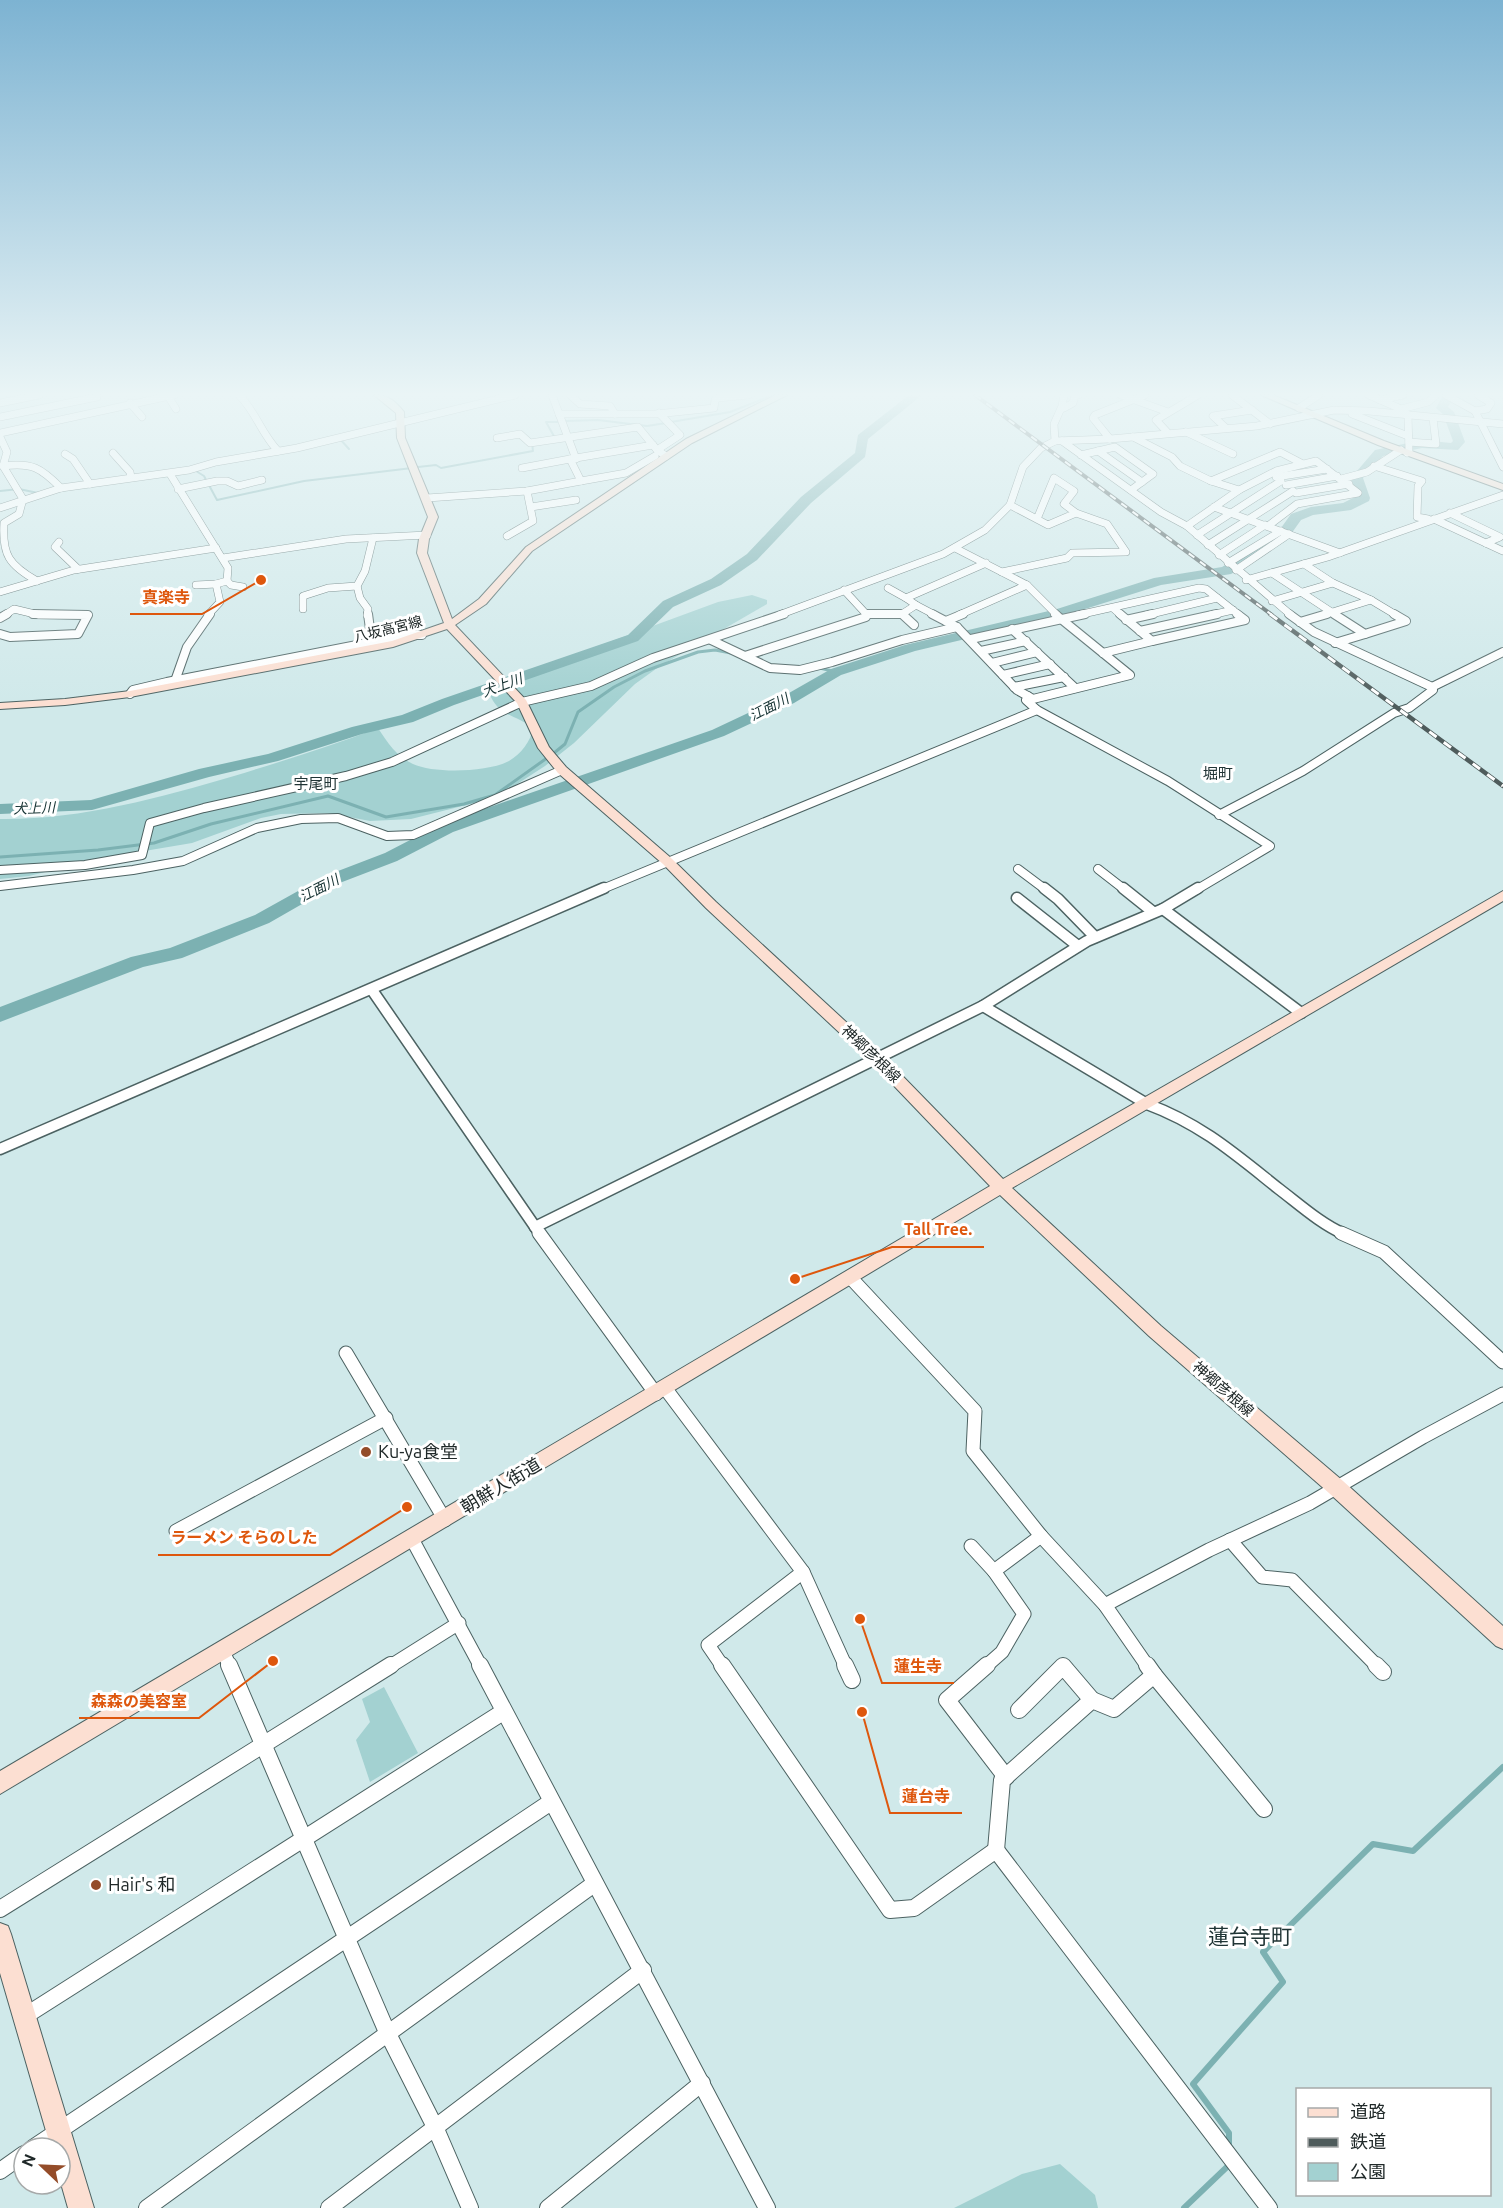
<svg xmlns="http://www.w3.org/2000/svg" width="1503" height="2208" font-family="Ubuntu,'Noto Sans JP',sans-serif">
  <rect width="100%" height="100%" fill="#d0e9ea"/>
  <!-- green -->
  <g fill="#a3d1d1">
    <path d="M752 595 767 600V604L660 666 635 684 574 743 545 766 514 786 482 801 411 819 370 821 328 813 281 814 261 818 192 843 97 859 29 876 0 879V819C79 820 159 798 234 776 283 761 331 746 378 728 387 742 397 757 413 764 434 774 489 772 509 761 521 754 531 741 533 728 512 712 497 718 487 687L718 602Z"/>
    <polygon points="384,1687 418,1753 370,1782 356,1740 370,1722 362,1699"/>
    <polygon points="1060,2164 1095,2195 1098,2208 954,2208 1022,2174"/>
  </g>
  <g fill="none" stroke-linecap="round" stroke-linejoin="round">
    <!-- stream-far2 -->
    <g stroke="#7cb1b2" stroke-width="2">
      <polyline points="564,421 598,420 647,426 666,423"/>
      <polyline points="671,422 730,412 773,395"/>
      <polyline points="555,438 546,422 560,422"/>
      <polyline points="340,439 349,449"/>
      <polyline points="418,467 436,465 441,468 533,451 532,443"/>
      <polyline points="196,471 204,476 217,500 304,481 412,468"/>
      <polyline points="159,477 181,474"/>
      <polyline points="0,491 19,489 38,493"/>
    </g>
    <!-- stream-far1 -->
    <g stroke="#7cb1b2" stroke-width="3">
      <polyline points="820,668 836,672"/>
      <polyline points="0,857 98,850 154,843 211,824 328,796 386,817 464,804 495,795 554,753 565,744 578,712 614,687 645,671 698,652 715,650 731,653"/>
    </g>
    <!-- stream -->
    <g stroke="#7cb1b2" stroke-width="6">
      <polyline points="1229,2146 1229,2133 1193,2084 1283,1982 1263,1952 1373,1844 1413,1851 1503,1767"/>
      <polyline points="1184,2208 1229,2165 1229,2162"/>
    </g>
    <!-- river -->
    <g fill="#7cb1b2" fill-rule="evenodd">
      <polygon points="909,395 922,395 868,439 865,457 811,503 757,560 721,585 673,607 638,641 454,705 413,722 362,734 278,761 209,777 92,810 0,814 0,804 91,800 199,769 268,754 352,727 402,715 442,699 628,635 663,601 711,579 747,554 801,497 855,453 858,435"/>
      <polygon points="1443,395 1455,395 1448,407 1454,412 1465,442 1458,450 1422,448 1383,456 1363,478 1370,498 1369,501 1351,510 1313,515 1301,520 1286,541 1231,574 1161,585 1066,615 915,651 841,675 794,703 724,736 453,832 397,861 337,884 269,923 182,958 143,967 0,1022 0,1007 131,957 170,948 255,915 325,876 385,853 441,824 712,730 782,697 831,669 905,645 1057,609 1154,578 1222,567 1276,535 1291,514 1311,507 1343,503 1357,496 1351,478 1375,450 1422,440 1451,443 1453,441 1443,414 1436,408"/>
    </g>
    <defs>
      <g id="street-far4">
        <path d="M239 395C256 412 261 433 278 451"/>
        <polyline points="552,395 576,459"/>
        <polyline points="570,395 580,404 610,406 615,414"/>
        <polyline points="1121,395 1168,412"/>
        <polyline points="1232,395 1270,424"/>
        <polyline points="1369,395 1401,409 1408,415 1409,451 1407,453"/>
        <polyline points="1446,395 1475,411 1503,467"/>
        <polyline points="168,396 176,409"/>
        <polyline points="1380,400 1403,395"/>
        <polyline points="0,403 39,395"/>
        <polyline points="130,403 142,417"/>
        <polyline points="1064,408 1073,403 1075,396 1078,395"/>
        <polyline points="1299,408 1319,395"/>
        <polyline points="1401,409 1428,402 1436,395"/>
        <polyline points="1475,411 1487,409 1491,403 1478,395"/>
        <polyline points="559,414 656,414 714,408 715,400 718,398 748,395"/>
        <polyline points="1352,414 1408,436"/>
        <polyline points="0,417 97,397"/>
        <polyline points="1226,428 1213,416 1252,410"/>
        <polyline points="1186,432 1233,454"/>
        <polyline points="0,433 174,395"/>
        <polyline points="1168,433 1156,420 1198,395"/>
        <path d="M0 437 7 452 3 466 23 499 19 514 4 523C2 555 9 565 37 581"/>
        <polyline points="1133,437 1172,457 1180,466 1211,481"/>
        <polyline points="497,438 520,434 530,443 638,427 657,450 666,456"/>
        <polyline points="1110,439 1093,418 1095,415 1145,395"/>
        <polyline points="1055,441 1054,424 1062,406 1064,395"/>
        <polyline points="1062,441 1161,512 1187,526 1239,490 1211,481 1280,452 1303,464"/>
        <polyline points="1409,442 1436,444 1433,418"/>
        <polyline points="657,450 680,435 659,413"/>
        <polyline points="1098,451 1142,482"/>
        <polyline points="113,453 130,472 131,477"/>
        <polyline points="65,454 73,459 90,484"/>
        <polyline points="1081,455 1115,447 1153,474 1131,490"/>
        <path d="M3 466C32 462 41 468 61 488"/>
        <polyline points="1374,466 1422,481 1418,486 1417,517 1428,519"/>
        <polyline points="522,468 570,459"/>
        <polyline points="170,474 228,568 227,581 216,584 220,602 208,615"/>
        <polyline points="1276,477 1327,469"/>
        <polyline points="1341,479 1367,472 1401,450"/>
        <polyline points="581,481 626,473 655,456"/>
        <polyline points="1286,485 1337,476"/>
        <polyline points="178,489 217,481 227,481 238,486 262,480"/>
        <polyline points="1239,490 1276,471 1316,461 1358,493 1297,504 1268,526"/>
        <polyline points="1296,493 1349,484"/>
        <polyline points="427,498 527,491 581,481 570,459 653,445"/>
        <polyline points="1010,505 1048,525 1076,513 1064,504 1074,491 1054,478 1037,519"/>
        <polyline points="531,507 576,500"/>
        <polyline points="1214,507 1340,553"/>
        <polyline points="0,508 61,488 189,470 216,462 297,448 515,395"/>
        <polyline points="1450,513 1500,537 1486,543"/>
        <polyline points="1434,519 1503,551"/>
        <polyline points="1187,526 1291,615"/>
        <polyline points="1197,535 1281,481"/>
        <polyline points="507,536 533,521 527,491"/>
        <polyline points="59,542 55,547 78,569"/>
        <polyline points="1208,545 1293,491"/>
        <polyline points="955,548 1027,585 959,615"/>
        <polyline points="1219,555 1265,525"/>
        <polyline points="223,558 346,539 427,535"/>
        <polyline points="1228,563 1281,531"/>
        <polyline points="1304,564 1333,583 1371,600 1323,615"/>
        <polyline points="1236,570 1289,534"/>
        <polyline points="1002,572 1067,558 1072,553 1126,552 1107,524 1076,513"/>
        <polyline points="1272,573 1336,615"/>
        <polyline points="1246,580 1328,557 1503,495"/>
        <polyline points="227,581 231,585 243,587"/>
        <polyline points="196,585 216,584"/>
        <polyline points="1027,585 1057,615"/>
        <polyline points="357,586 360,598 368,609 367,615"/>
        <polyline points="888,588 906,598"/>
        <polyline points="844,590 867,615"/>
        <polyline points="0,592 74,570 216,548"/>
        <polyline points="1371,600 1396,615"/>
        <polyline points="1272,601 1333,583"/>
        <polyline points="916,605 906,598 986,563"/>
        <polyline points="1113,608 1121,615"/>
        <polyline points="303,609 303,596 328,588 357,586 365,571 373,538"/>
        <polyline points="867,614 902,614 916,605 935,615"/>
        <polyline points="5,615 14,609 39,615 88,615"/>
        <polyline points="779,615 943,554 985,530 1010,505 1023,467 1041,448 1055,441 1110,439 1257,426 1334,410 1369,411 1503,424"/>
        <polyline points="1078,615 1199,588 1206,589 1239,615"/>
        <polyline points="1147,615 1217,598"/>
        <polyline points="1211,615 1233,610"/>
      </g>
      <g id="street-far3">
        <polyline points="368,614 372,644"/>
        <polyline points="867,614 903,614"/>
        <polyline points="902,614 914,625"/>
        <polyline points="932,614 957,627 1017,690 1033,699 1130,675 1055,614"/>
        <polyline points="1289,614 1314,632 1432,687"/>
        <polyline points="1334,614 1365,634 1406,621 1394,614"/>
        <polyline points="0,618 7,614"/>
        <polyline points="1126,620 1153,614"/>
        <polyline points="946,621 963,614"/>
        <polyline points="1300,622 1327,614"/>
        <polyline points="1012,629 1075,688"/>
        <polyline points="1140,631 1217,614"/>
        <polyline points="0,634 10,637 78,634 88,615 33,614"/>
        <polyline points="971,639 1085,614"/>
        <polyline points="711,640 770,668 800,670 832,662 902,640 957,627"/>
        <polyline points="1152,641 1245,620 1237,614"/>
        <polyline points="1335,643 1365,634"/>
        <polyline points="981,651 1026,641"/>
        <polyline points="1103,653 1152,641 1120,614"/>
        <polyline points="745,656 866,617 867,614"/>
        <polyline points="992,663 1037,652"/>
        <polyline points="1003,675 1050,664"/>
        <polyline points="175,681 187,647 210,614"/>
        <polyline points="1014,687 1064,677"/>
        <polyline points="130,694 133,690 167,682 408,635 422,635"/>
        <polyline points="1028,696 1026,700 1037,710 1168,781 1270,846 1196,890"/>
        <polyline points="1219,815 1303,771 1394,713 1409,708 1433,690 1432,687 1503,652"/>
        <polyline points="1018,869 1046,890"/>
        <polyline points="1098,869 1125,890"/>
        <polyline points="0,870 85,865 142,855 150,823 204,808 346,776 392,762 522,702 591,686 653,658 784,614"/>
        <polyline points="0,886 133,870 183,861 257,828 301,819 338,818 387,836 413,835 562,770"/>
        <polyline points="600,890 1037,710"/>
      </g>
      <g id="street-far2">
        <polyline points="1044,888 1058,899 1095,937"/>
        <polyline points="1123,888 1153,912"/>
        <polyline points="1198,888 1163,909 1301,1013"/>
        <polyline points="1017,898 1078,946"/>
        <polyline points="372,990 540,1234"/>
        <path d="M983 1006 1147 1104C1201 1124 1235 1154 1279 1189 1300 1205 1321 1224 1344 1234"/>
        <polyline points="0,1149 604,888"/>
        <polyline points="535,1227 983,1006 1087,941 1163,909"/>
      </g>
      <g id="street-far1">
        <polyline points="539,1233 656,1394"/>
        <polyline points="1341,1233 1384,1252 1503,1362"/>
        <polyline points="850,1277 975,1411 973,1451 1041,1536 1105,1605 1148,1667"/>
        <polyline points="346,1353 445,1520"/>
        <polyline points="665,1388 803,1572 708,1645 723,1667"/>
        <polyline points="176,1531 386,1418"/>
        <polyline points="412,1539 481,1667"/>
        <polyline points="1230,1540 1262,1577 1292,1580 1378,1667"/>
        <polyline points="971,1546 994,1571 1041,1536"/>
        <polyline points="803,1572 846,1667"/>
        <polyline points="1105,1605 1209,1550 1310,1503 1423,1437 1503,1394"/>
        <polyline points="223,1651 230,1667"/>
        <polyline points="389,1667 459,1623"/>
        <polyline points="985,1667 1002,1652 1024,1614 994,1571"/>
      </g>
      <g id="street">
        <polyline points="229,1665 387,2032 435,2127 470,2208"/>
        <polyline points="480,1665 767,2208"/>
        <polyline points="722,1665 890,1910 914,1908 996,1850 1269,2208"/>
        <polyline points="845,1665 852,1680"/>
        <polyline points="987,1665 947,1700 1006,1777"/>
        <polyline points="1376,1665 1383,1672"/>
        <polyline points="1154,1675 1264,1809"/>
        <polyline points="1019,1710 1063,1666 1092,1700"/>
        <polyline points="996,1850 1002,1780 1092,1700 1114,1709 1154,1675 1147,1665"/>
        <polyline points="0,1909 391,1665"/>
        <polyline points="25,2016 503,1712"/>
        <polyline points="33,2148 551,1802"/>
        <polyline points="0,2171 24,2154"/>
        <polyline points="147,2208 594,1884"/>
        <polyline points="329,2208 643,1970"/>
        <polyline points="548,2208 702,2083"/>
      </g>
      <g id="secondary">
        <path d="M374 395C389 395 395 401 404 412L405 438 438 517 429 539 427 553 452 619 479 599 526 547 686 439 776 395H787L692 443 532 551 486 604 455 625 526 700 549 747 566 767 671 858 716 902 883 1056 1003 1179 1503 891V901L1012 1188 1161 1326 1343 1481 1503 1626V1649L1496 1646 1329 1493 1149 1336 1000 1195 0 1794V1771L990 1186 873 1064 706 908 663 864 558 773 538 748 517 703 447 629 393 647 130 697 65 705 0 709V703L65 699 130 691 392 641 444 623 417 553 419 539 428 517 397 438 396 413Z"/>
        <polygon points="1261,395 1273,395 1384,441 1503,484 1503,490 1378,445"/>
        <polygon points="0,1923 8,1926 11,1934 94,2208 68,2208 60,2180 60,2148 51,2148 0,1973"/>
      </g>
    </defs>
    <!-- street-far4 casing -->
    <use href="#street-far4" stroke="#4c6262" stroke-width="8"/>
    <!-- street-far3 casing -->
    <use href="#street-far3" stroke="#4c6262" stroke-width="10"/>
    <!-- street-far2 casing -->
    <use href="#street-far2" stroke="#4c6262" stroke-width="13"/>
    <!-- street-far1 casing -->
    <use href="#street-far1" stroke="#4c6262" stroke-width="15"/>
    <!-- street casing -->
    <use href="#street" stroke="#4c6262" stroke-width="18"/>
    <!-- secondary casing -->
    <use href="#secondary" stroke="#4c6262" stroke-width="2"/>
    <!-- street-far4 -->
    <use href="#street-far4" stroke="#fff" stroke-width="7"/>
    <!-- street-far3 -->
    <use href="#street-far3" stroke="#fff" stroke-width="8"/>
    <!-- street-far2 -->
    <use href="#street-far2" stroke="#fff" stroke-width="10"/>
    <!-- street-far1 -->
    <use href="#street-far1" stroke="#fff" stroke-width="13"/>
    <!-- street -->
    <use href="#street" stroke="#fff" stroke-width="16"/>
    <!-- secondary -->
    <use href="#secondary" fill="#fcdfd2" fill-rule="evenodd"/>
    <defs>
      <polyline id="rail-far1" points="975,395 1272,615"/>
      <polyline id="rail" points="1270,614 1503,786"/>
    </defs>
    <!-- rail-far1 casing -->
    <use href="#rail-far1" stroke="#4f5c5c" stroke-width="4"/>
    <!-- rail casing -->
    <use href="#rail" stroke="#4f5c5c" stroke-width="4.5"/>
    <!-- rail-far1 -->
    <use href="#rail-far1" stroke="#fff" stroke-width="2" stroke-dasharray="7" stroke-linecap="butt"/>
    <!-- rail -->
    <use href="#rail" stroke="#fff" stroke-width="3" stroke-dasharray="9" stroke-linecap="butt"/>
  </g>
  <!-- sky -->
  <linearGradient id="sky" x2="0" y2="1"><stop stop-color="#7db3d2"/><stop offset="0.56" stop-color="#eaf5f6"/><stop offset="1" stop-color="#eaf5f6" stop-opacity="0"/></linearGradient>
  <rect width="1503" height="704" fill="url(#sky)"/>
  <!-- markers -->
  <g fill="#944c29" stroke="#fff" stroke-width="2">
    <circle cx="366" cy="1452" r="6"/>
    <circle cx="96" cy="1885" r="6"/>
  </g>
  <g text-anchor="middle" stroke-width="6" stroke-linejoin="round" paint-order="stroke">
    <!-- far-street labels -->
    <g font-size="14" fill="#202929" stroke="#fff">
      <text transform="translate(388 629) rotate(-14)" y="5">八坂高宮線</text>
    </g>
    <!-- far-water labels -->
    <g font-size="14" font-style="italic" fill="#133030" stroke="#fff">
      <text transform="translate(502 685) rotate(-20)" y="5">犬上川</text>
      <text transform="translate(769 707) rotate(-27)" y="5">江面川</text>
      <text transform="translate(34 808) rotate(-2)" y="5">犬上川</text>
      <text transform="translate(319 888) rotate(-27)" y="5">江面川</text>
    </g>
    <!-- far-quarter labels -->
    <g font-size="15" fill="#203435" stroke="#fff">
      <text x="1218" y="779">堀町</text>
      <text x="316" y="789">宇尾町</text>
    </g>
    <!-- street labels -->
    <g font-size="15" fill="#202929" stroke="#fff">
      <text transform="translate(871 1054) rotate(44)" y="5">神郷彦根線</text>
      <text transform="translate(1223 1389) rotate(41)" y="5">神郷彦根線</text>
    </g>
    <!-- near-poi labels -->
    <g font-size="18" fill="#202929" stroke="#fff" text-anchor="start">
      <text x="378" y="1458">Ku-ya食堂</text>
      <text x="108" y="1891">Hair's 和</text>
    </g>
    <!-- near-street labels -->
    <g font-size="18" fill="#202929" stroke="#fff">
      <text transform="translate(501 1486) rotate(-31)" y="6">朝鮮人街道</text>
    </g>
    <!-- near-quarter labels -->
    <g font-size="21" fill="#203435" stroke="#fff">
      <text x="1250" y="1944">蓮台寺町</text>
    </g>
  </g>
  <!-- callouts -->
  <path fill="none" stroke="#de570d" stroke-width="2" d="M261 580L202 614H130M795 1279L892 1247H984M407 1507L330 1555H158M860 1619L882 1683H954M273 1661L199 1718H79M862 1712L890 1813H962"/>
  <g fill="#de570d" stroke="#fff" stroke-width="2">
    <circle cx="261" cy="580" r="6"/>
    <circle cx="795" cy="1279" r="6"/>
    <circle cx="407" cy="1507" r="6"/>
    <circle cx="860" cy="1619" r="6"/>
    <circle cx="273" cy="1661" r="6"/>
    <circle cx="862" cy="1712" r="6"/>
  </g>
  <g font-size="16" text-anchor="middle" font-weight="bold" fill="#de570d" stroke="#fff" stroke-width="6" stroke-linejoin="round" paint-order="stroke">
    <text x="166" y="603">真楽寺</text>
    <text x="938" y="1235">Tall Tree.</text>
    <text x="244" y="1543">ラーメン そらのした</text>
    <text x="918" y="1672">蓮生寺</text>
    <text x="139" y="1707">森森の美容室</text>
    <text x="926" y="1802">蓮台寺</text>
  </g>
  <!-- legend -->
  <rect x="1296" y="2088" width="195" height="108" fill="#ffffff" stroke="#a6a9a9" stroke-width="1.5"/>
  <rect x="1308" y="2108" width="30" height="9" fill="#fcdfd2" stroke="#a6a9a9" stroke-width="1.5"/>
  <text x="1350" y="2118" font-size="18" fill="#202929">道路</text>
  <rect x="1308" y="2138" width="30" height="9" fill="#4f5c5c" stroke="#a6a9a9" stroke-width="1.5"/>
  <text x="1350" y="2148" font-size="18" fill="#202929">鉄道</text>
  <rect x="1308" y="2163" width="30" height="18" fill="#a3d1d1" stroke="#a6a9a9" stroke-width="1.5"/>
  <text x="1350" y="2178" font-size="18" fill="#202929">公園</text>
  <!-- north arrow -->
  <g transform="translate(42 2166) rotate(293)"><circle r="28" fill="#ffffff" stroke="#a6a9a9" stroke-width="1.5"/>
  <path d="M0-4.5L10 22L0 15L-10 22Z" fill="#944c29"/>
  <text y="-9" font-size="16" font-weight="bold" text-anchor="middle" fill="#202929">N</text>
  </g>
</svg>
